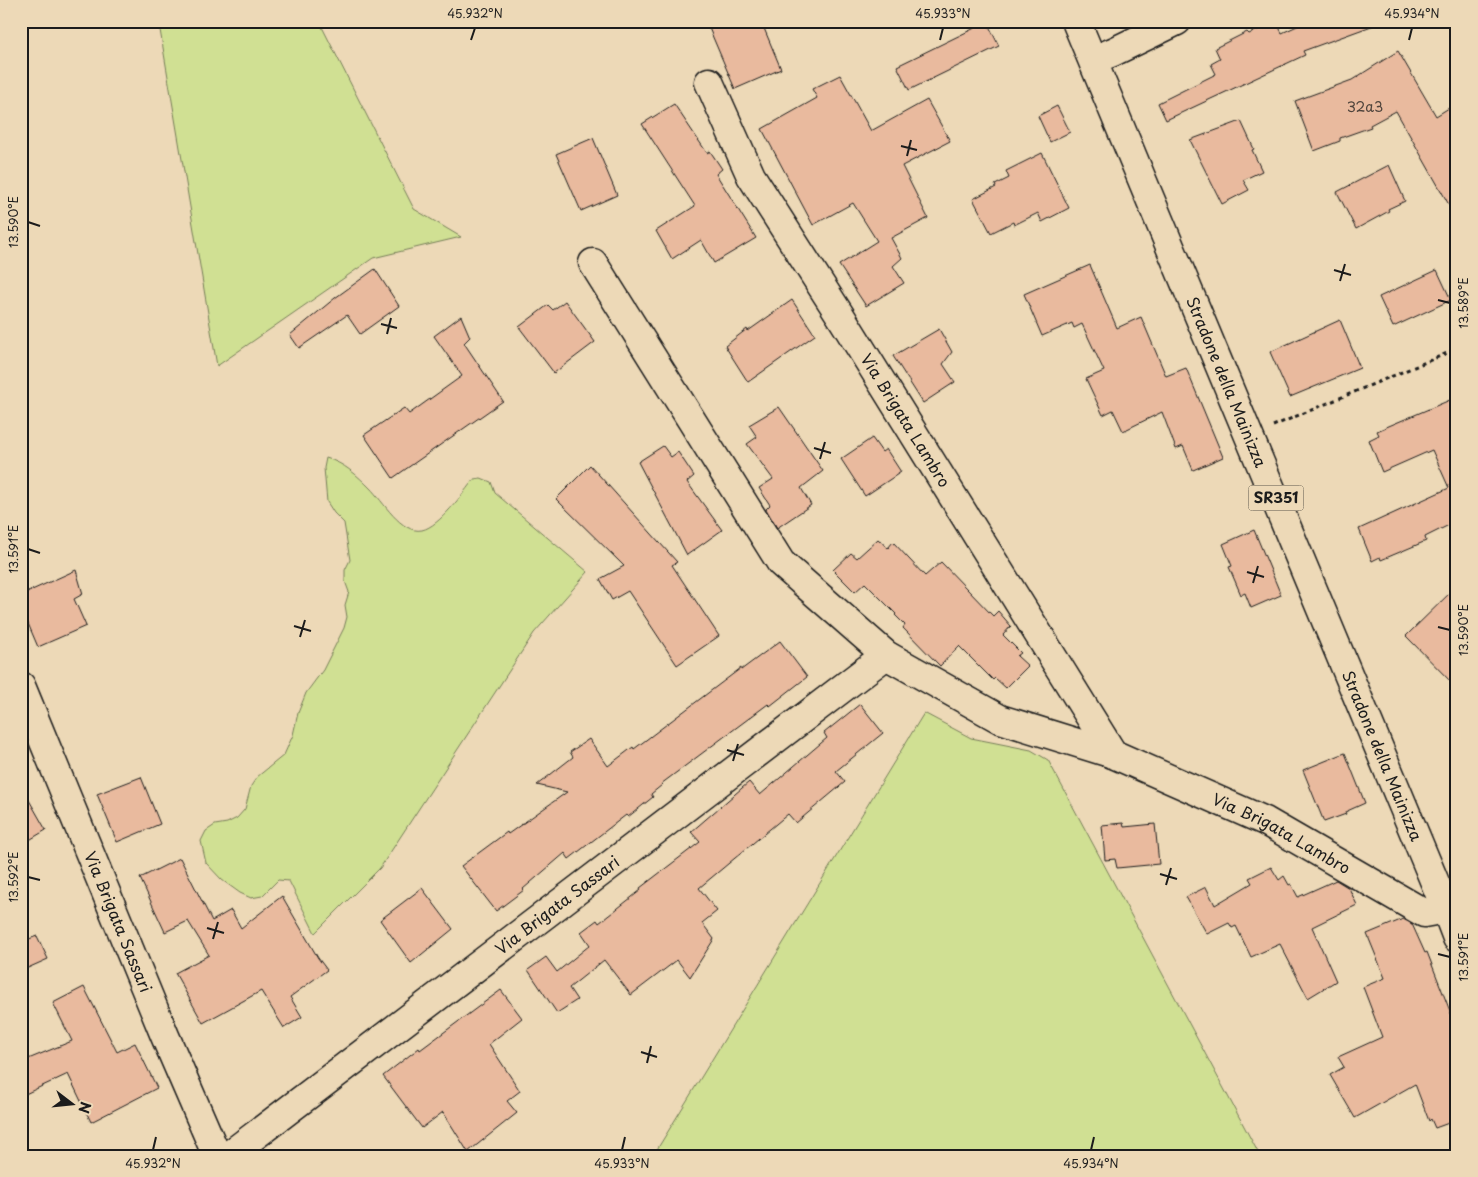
<svg xmlns="http://www.w3.org/2000/svg" width="1478" height="1177" font-family="'Playpen Sans',sans-serif">
  <rect width="100%" height="100%" fill="#edd9b7"/>
  <filter id="ink" filterUnits="userSpaceOnUse"><feTurbulence type="fractalNoise" baseFrequency=".02" numOctaves="2"/><feDisplacementMap in="SourceGraphic" scale="10" xChannelSelector="R" yChannelSelector="G"/><feConvolveMatrix kernelMatrix="1 2 1 2 8 2 1 2 1" color-interpolation-filters="sRGB"/></filter>
  <g filter="url(#ink)">
    <!-- green -->
    <g fill="#d0e093" stroke="#767e58">
      <polygon points="165,21 319,21 414,209 461,237 373,258 217,366 159,24"/>
      <path d="M326 458C344 463 357 475 370 488 383 501 401 534 422 530 440 526 463 493 474 479L481 478 491 482 495 493 588 572 534 633 380 868 315 933 289 881 278 880 262 896 251 898 240 893 222 880 206 863 201 841 206 831 215 825 227 823 237 818 245 809 251 786 257 777 284 755 293 735 298 713 306 693 323 670 344 628 347 617 345 605 349 592 345 581V570L350 560 344 523 334 513 327 502 324 468Z"/>
      <polygon points="924,713 971,738 1031,750 1048,760 1260,1156 653,1156"/>
    </g>
    <!-- building -->
    <g fill="#e9ba9e" stroke="#1c1c1c">
      <polygon points="706,21 761,21 781,69 735,89"/>
      <polygon points="1276,21 1282,33 1308,21 1376,21 1377,24 1303,51 1305,55 1166,120 1158,103 1216,74 1211,64 1220,59 1215,48 1247,32 1249,34"/>
      <polygon points="987,22 999,46 909,90 897,66"/>
      <polygon points="1398,51 1436,116 1457,103 1457,219 1396,111 1370,125 1371,127 1340,138 1340,141 1314,151 1295,101 1352,80"/>
      <polygon points="840,75 871,131 927,100 950,141 902,166 928,218 891,238 902,258 893,266 904,283 866,306 839,265 877,241 853,203 813,225 762,129 817,98 812,89"/>
      <polygon points="674,104 707,153 710,151 722,169 716,174 756,238 714,263 701,240 672,259 656,231 695,206 642,124"/>
      <polygon points="1057,106 1070,132 1050,142 1038,116"/>
      <polygon points="1241,121 1254,149 1252,150 1262,171 1243,180 1249,190 1222,204 1190,140"/>
      <polygon points="593,138 617,195 581,211 556,154"/>
      <polygon points="1042,153 1069,208 1042,222 1038,213 1014,225 1013,222 991,233 973,199 996,187 995,185 1009,178 1006,171"/>
      <polygon points="1389,165 1405,201 1388,209 1389,211 1356,229 1337,192"/>
      <polygon points="1090,265 1117,328 1141,317 1166,376 1186,368 1223,457 1193,470 1183,446 1176,449 1162,412 1123,431 1113,410 1103,415 1086,379 1104,371 1082,324 1074,328 1072,323 1042,336 1024,294"/>
      <polygon points="375,269 399,306 360,334 347,315 299,348 290,335 335,298"/>
      <polygon points="1437,270 1451,300 1393,327 1379,297"/>
      <polygon points="792,300 815,335 748,382 725,346 747,329 748,331"/>
      <polygon points="565,301 595,342 554,373 519,327 548,305 553,310"/>
      <polygon points="461,316 470,337 464,343 503,401 393,478 364,435 404,408 409,414 462,376 434,336"/>
      <polygon points="1340,320 1360,368 1290,397 1270,352"/>
      <polygon points="939,329 952,352 943,364 955,382 923,403 893,356"/>
      <polygon points="1457,397 1457,521 1425,537 1426,541 1381,560 1380,557 1372,561 1359,529 1449,488 1432,450 1382,472 1369,440 1379,435 1377,431"/>
      <polygon points="779,407 823,471 801,488 811,505 777,528 766,509 770,505 759,488 773,479 747,444 757,437 749,425"/>
      <polygon points="872,438 882,452 886,449 901,472 865,496 841,459"/>
      <polygon points="663,446 671,457 678,452 694,476 687,482 722,530 687,555 638,462"/>
      <polygon points="590,465 677,562 672,565 719,636 677,665 628,591 612,600 600,579 624,566 556,499"/>
      <polygon points="1254,530 1281,595 1251,608 1245,593 1241,595 1229,567 1232,566 1223,544"/>
      <polygon points="878,539 888,548 893,542 925,576 941,562 993,616 998,611 1011,626 1003,635 1021,653 1017,656 1028,666 1006,688 995,678 993,680 959,646 940,666 903,628 905,625 895,615 896,614 865,583 855,592 833,570 851,553 857,558"/>
      <polygon points="76,570 83,594 74,599 86,626 38,647 21,607 21,595"/>
      <polygon points="1457,586 1457,688 1406,636"/>
      <polygon points="780,641 807,677 770,706 768,704 661,784 662,785 651,794 653,797 628,817 626,815 569,859 565,853 523,889 524,890 496,911 461,866 507,832 508,834 567,792 537,785 573,757 570,752 589,739 608,766 633,747 634,749 741,668 741,670"/>
      <polygon points="860,704 883,733 836,771 845,782 796,823 788,814 699,888 717,911 702,923 714,939 690,977 677,960 631,995 604,960 569,988 577,1000 557,1013 528,970 546,957 557,972 590,945 581,932 597,920 599,923 641,890 640,888 700,842 691,832 749,782 760,795 827,738 824,733"/>
      <polygon points="1345,753 1365,803 1345,812 1346,814 1324,822 1303,770"/>
      <polygon points="141,777 160,824 117,842 97,794"/>
      <polygon points="21,786 46,830 21,845"/>
      <polygon points="1123,823 1124,827 1155,824 1159,864 1117,868 1115,859 1105,860 1102,825"/>
      <polygon points="180,858 212,921 231,910 241,928 282,896 318,958 327,970 290,997 302,1017 284,1028 261,991 203,1023 175,973 209,955 188,921 165,932 140,878"/>
      <polygon points="1271,867 1279,880 1284,876 1289,885 1291,884 1298,897 1336,880 1349,888 1357,905 1312,927 1336,981 1308,998 1280,944 1251,957 1236,926 1232,928 1229,923 1207,934 1186,897 1206,887 1215,905 1252,883 1249,878"/>
      <polygon points="422,888 453,929 411,963 380,920"/>
      <polygon points="1403,919 1412,924 1425,953 1427,952 1457,1029 1457,1120 1435,1128 1431,1119 1429,1121 1415,1084 1355,1118 1330,1075 1344,1067 1338,1057 1382,1037 1363,987 1385,978 1367,934"/>
      <polygon points="37,936 48,959 21,971 21,942"/>
      <polygon points="84,987 117,1052 135,1043 157,1088 91,1122 68,1074 21,1096 21,1062 72,1041 53,1003"/>
      <polygon points="501,990 522,1018 489,1044 520,1091 507,1101 517,1113 468,1152 443,1112 422,1128 383,1076 419,1048 420,1050"/>
    </g>
    <g fill="none" stroke-linecap="round" stroke-linejoin="round">
      <defs>
        <g id="street">
          <polyline points="1093,60 1113,52 1177,21"/>
          <path id="s1" d="M709 82 751 176 840 315 1113 754"/>
          <path id="s2" d="M593 263 781 563 886 655 1000 719 1113 754 1265 821 1424 913 1446 909"/>
          <path id="s3" d="M21 686 165 1036 217 1156"/>
          <path id="s4" d="M228 1156 886 655"/>
        </g>
        <g id="primary">
          <path id="s5" d="M1076 21 1446 909 1457 938"/>
        </g>
      </defs>
      <!-- street casing -->
      <use href="#street" stroke="#1c1c1c" stroke-width="31"/>
      <!-- primary casing -->
      <use href="#primary" stroke="#1c1c1c" stroke-width="31"/>
      <!-- path -->
      <polyline stroke="#1c1c1c" stroke-width="3" stroke-dasharray="4 4" stroke-linecap="butt" points="1273,426 1457,349"/>
      <!-- street -->
      <use href="#street" stroke="#edd9b7" stroke-width="28"/>
      <!-- primary -->
      <use href="#primary" stroke="#edd9b7" stroke-width="28"/>
    </g>
  </g>
  <!-- ticks -->
  <path fill="none" stroke="#1c1c1c" stroke-width="2" d="M471 40 475 28M940 40 943 28M1409 40 1412 28M901 146 917 150M907 156 911 140M28 222 40 226M1334 270 1351 275M1340 281 1345 264M1438 300 1450 303M381 324 397 328M387 334 391 318M814 448 831 453M820 459 825 442M28 549 40 553M1247 572 1264 577M1253 583 1258 566M294 626 311 631M1438 627 1450 630M300 637 305 620M727 750 744 755M733 761 738 744M1160 874 1177 879M28 877 40 880M1166 885 1171 868M207 928 224 933M213 939 218 922M1438 954 1450 957M641 1052 657 1057M647 1063 651 1046M153 1150 156 1137M622 1150 625 1137M1091 1150 1094 1137"/>
  <g text-anchor="middle" stroke-width="4" stroke-linejoin="round" paint-order="stroke">
    <!-- number labels -->
    <g font-size="14" fill="#4f443c">
      <text x="1365" y="112">32a3</text>
    </g>
    <!-- shield labels -->
    <rect fill="#edd9b7" stroke="#5b554a" stroke-width="1" x="1248.5" y="485.5" width="55" height="25" rx="4"/>
    <g font-size="15" font-weight="bold" fill="#1c1c1c">
      <text x="1276" y="503">SR351</text>
    </g>
    <!-- street labels -->
    <g font-size="16" fill="#1c1c1c" stroke="#edd9b7">
      <text dy="6" stroke="none"><textPath href="#s5" startOffset="391">Stradone della Mainizza</textPath></text>
      <text dy="6" stroke="none"><textPath href="#s1" startOffset="392">Via Brigata Lambro</textPath></text>
      <text dy="6" stroke="none"><textPath href="#s5" startOffset="796">Stradone della Mainizza</textPath></text>
      <text dy="6" stroke="none"><textPath href="#s2" startOffset="929">Via Brigata Lambro</textPath></text>
      <text dy="6" stroke="none"><textPath href="#s4" startOffset="414">Via Brigata Sassari</textPath></text>
      <text dy="6" stroke="none"><textPath href="#s3" startOffset="255">Via Brigata Sassari</textPath></text>
    </g>
  </g>
  <!-- margin -->
  <rect width="1478" height="1177" fill="none" stroke="#edd9b7" stroke-width="55"/>
  <!-- north arrow -->
  <g transform="translate(72 1104) rotate(106)" stroke="#edd9b7" stroke-width="4" paint-order="stroke">
  <path d="M0-4L9 19L0 12L-9 19Z" fill="#1c1c1c"/>
  <text y="-8" font-size="14" font-weight="bold" text-anchor="middle" fill="#1c1c1c">N</text>
  </g>
  <rect x="28" y="28" width="1422" height="1122" fill="none" stroke="#1c1c1c" stroke-width="2"/>
  <g font-size="12" text-anchor="middle" fill="#1c1c1c">
    <text x="475" y="18">45.932°N</text>
    <text x="943" y="18">45.933°N</text>
    <text x="1412" y="18">45.934°N</text>
    <text transform="translate(14 222) rotate(-90)" y="4">13.590°E</text>
    <text transform="translate(1464 303) rotate(-90)" y="4">13.589°E</text>
    <text transform="translate(14 549) rotate(-90)" y="4">13.591°E</text>
    <text transform="translate(1464 630) rotate(-90)" y="4">13.590°E</text>
    <text transform="translate(14 877) rotate(-90)" y="4">13.592°E</text>
    <text transform="translate(1464 957) rotate(-90)" y="4">13.591°E</text>
    <text x="153" y="1168">45.932°N</text>
    <text x="622" y="1168">45.933°N</text>
    <text x="1091" y="1168">45.934°N</text>
  </g>
</svg>
